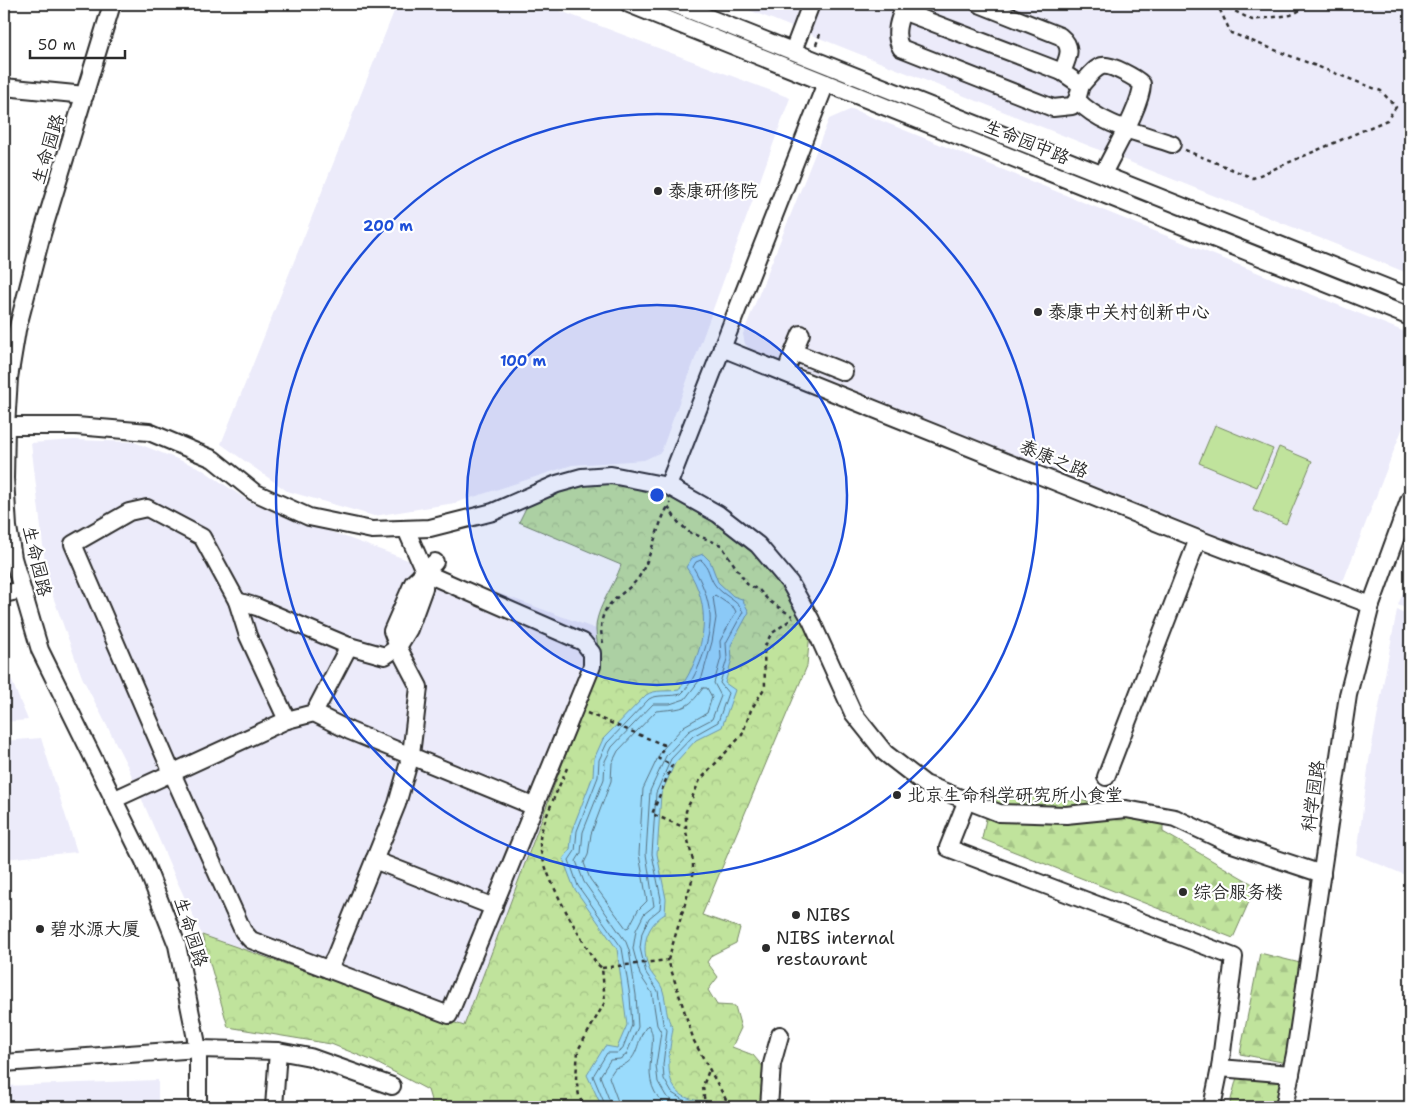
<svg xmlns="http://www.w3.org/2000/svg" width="1414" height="1111" font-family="'Shantell Sans','LXGW WenKai TC',sans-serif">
  <defs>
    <pattern id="forest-firs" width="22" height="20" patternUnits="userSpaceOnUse" patternTransform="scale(1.25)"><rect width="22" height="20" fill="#c0e39c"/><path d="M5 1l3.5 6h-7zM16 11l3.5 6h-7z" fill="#a5c387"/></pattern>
    <pattern id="park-crowns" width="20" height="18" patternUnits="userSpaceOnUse" patternTransform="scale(1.25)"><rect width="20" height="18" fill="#c0e39c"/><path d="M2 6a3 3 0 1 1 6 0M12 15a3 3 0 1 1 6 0" fill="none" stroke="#a5c387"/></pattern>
  </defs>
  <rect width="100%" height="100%" fill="#fff"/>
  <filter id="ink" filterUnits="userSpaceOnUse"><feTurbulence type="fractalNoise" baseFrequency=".02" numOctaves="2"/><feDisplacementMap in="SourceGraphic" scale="10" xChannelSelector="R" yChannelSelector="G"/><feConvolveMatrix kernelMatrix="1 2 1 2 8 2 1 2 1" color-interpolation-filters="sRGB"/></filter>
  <g filter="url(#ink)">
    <!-- built -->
    <g fill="#ecebfa">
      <polygon points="397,4 542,4 790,98 661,452 644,460 572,465 455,503 374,516 287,491 221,444"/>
      <polygon points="734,4 1410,4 1410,274"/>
      <polygon points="852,109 1410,334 1410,409 1344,579 1336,583 751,350 745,344 743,334 829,119"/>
      <polygon points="74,440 134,442 200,468 250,502 596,629 601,661 464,1026 202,935 176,879 128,767 82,677 47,580 31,443"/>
      <polygon points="1410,576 1410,610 1398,605"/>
      <polygon points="1397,610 1410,615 1410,877 1357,855 1369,761"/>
      <polygon points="4,662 28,720 4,722"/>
      <polygon points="41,738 77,852 4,859 4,741"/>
      <polygon points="158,1080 158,1107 4,1107 4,1086"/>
    </g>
    <!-- forest -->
    <g fill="url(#forest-firs)" stroke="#768764">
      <polygon points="991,793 1163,808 1163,832 1256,886 1233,938 982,839"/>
      <polygon points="1260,953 1300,963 1287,1063 1240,1054"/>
      <polygon points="1237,1077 1283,1080 1277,1107 1229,1107"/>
    </g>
    <!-- park -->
    <path fill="url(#park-crowns)" stroke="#768764" d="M582 477 668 486 758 545 811 620 807 666 702 915 740 928 736 943 712 955 707 962 718 977 708 990 717 1005 735 1006 741 1028 732 1047 753 1055 771 1076 769 1107H433L428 1090 373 1061 331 1044 228 1027 202 935 464 1026 601 661C599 651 596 640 596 630 595 609 615 585 621 565L519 522 528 504Z"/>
    <!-- garden -->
    <g fill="#c0e39c" stroke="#768764">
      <polygon points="1215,425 1273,449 1257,487 1199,463"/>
      <polygon points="1279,447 1312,461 1286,524 1253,510"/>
    </g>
    <!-- water -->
    <path fill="#9adbfc" stroke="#6e95a8" d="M703 554 710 561 718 582 733 596 742 599 749 612 731 645 732 659 725 683 735 690 722 727 696 740 675 763 661 794 657 854 666 899 665 914C645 926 640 949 650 971 654 978 661 983 663 991 667 1004 665 1017 673 1028 668 1061 659 1101 707 1101V1107H602L587 1075 605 1046 617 1048 627 1025 617 949 574 888 563 859 570 850 572 830 593 776 594 759 603 739 646 695C655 689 668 692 679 690 706 651 714 607 686 567L692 558Z"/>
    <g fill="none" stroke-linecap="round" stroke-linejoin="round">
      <!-- shore -->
      <g stroke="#57717f" stroke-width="1">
        <path d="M703 688H707L712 697 707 713 684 726 661 751 643 789 639 854 647 901 638 910 629 927 626 928 590 879 584 863 588 855 591 834 611 781 612 763 618 751 656 711C682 708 687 711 703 688Z"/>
        <path d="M606 1107 593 1076 607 1053H617L622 1050 632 1025 630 996 622 948 578 886 569 860 575 851 577 831 598 777 599 760 607 743 649 699C657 694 671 697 681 694 697 680 712 636 710 615 708 597 702 582 693 567L696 562 701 560C709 566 709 577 715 585 723 596 738 600 743 612L726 643 727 659 720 683 728 693 718 722 693 736 671 759 656 793 652 854 661 899 660 909 649 918 642 933 640 948 646 973 658 991 663 1023 667 1030 663 1065 664 1079 672 1093 691 1105 702 1107"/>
        <polyline points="612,1107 600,1076 610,1060 620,1059 626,1055 638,1027 636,995 629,950 626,942 584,882 576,861 581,853 583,832 604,779 605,761 612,747 653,704 670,704 685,699 702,677 712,642 716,618 713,597 715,595 734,608 736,612 720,641 721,658 714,683 721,696 712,719 689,731 666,756 650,791 646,854 654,906 644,914 636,930 633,949 640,975 652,993 657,1025 661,1032 656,1065 658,1082 666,1096 682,1107"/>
        <path d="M620 1107 609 1077 615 1068C642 1062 634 1040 648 1025 663 1041 632 1083 669 1107"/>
      </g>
      <defs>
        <g id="minor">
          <polyline points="112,4 42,234 17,330 9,378 6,426 5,478 8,527 13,558 40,650 144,861 177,945 198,1049 198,1107"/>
          <polyline points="629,4 1410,317"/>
          <polyline points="674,4 1410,297"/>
          <path d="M906 4C899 18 893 34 901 48L1053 108 1072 106 1077 100 1081 85 1062 72C1068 58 1074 47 1060 36L979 4"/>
          <polyline points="902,11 1062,72"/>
          <polyline points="793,51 811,4"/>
          <path d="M1081 85C1087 79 1094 68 1102 66 1111 64 1136 78 1142 84 1141 107 1113 152 1103 174"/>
          <polyline points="4,87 85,95"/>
          <path d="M1077 100C1100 125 1140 133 1172 144"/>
          <polyline points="722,348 1198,539 1371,605"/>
          <polyline points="794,352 844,372"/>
          <polyline points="789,363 801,334"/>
          <polyline points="6,426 76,426 149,432 213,459 254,492 309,517 372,530 430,528 493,512 557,484 582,477 611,475 668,486 718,514 758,545 790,583 811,620 853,713 885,753 925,784 999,813 1066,815 1126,809 1175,818 1226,842 1322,874"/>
          <polyline points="668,486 826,83"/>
          <polyline points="425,573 583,642 592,653 592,666 449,1015 251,940 243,931 172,773 73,544 129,512 147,508 202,537 237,601 248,636 287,720 314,713 350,731 535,807"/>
          <polyline points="4,594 22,590"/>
          <polyline points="237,601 257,607 349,646 385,656 398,647 409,629 424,588 425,573 406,529"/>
          <polyline points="314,713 349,646"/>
          <polyline points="1106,777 1198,539"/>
          <polyline points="113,800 287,720"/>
          <polyline points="967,800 948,848 1234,957 1220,1068 1291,1074"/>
          <polyline points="374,860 494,907"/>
          <polyline points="328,969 335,957 397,804 411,755 419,687 398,647 392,631 413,583 435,562"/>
          <polyline points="4,1063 198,1049 278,1051 310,1057 392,1086"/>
          <polyline points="274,1107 278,1051"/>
          <polyline points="769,1107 772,1064 780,1035"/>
          <polyline points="1212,1107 1220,1068"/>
          <polyline points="1284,1107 1295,1054 1348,695 1371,605 1410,498"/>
        </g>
      </defs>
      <!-- minor casing -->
      <use href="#minor" stroke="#2b2b2b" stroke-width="20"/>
      <!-- path -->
      <g stroke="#2b2b2b" stroke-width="2.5" stroke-dasharray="4 4" stroke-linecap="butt">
        <polyline points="1221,4 1252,20 1291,15 1312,4"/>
        <polyline points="816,45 820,34"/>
        <polyline points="1185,150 1253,178 1387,120 1396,107 1381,91 1231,33 1217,4"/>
        <polyline points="668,507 678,522 689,532 721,545 747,584 759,590 769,601 792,616"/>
        <path d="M603 643C601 634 600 625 603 616 608 599 629 592 639 577 653 554 656 526 670 503"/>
        <polyline points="587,713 664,745 659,759 672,765 652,814 686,828"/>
        <path d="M567 768C561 783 540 826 540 840 538 868 581 939 597 964L602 968 605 1002 578 1050 576 1078 579 1096 584 1107"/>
        <polyline points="602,968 668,960"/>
        <polyline points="705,1107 703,1086 709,1070"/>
        <polyline points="730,1107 694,1041 668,960 693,877 693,861 686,832 686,811 700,780 742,735 751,710 765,687 764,648 771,634 793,618"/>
      </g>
      <!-- minor -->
      <use href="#minor" stroke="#fff" stroke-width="16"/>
    </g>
  </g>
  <!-- distance rings -->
  <circle cx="657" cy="495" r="190" fill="#1d4ed8" fill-opacity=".12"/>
  <g fill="none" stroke="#1d4ed8" stroke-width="2.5">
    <circle cx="657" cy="495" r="190"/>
    <circle cx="657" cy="495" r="381"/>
  </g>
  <!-- markers -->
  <g fill="#2b2b2b" stroke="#fff" stroke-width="2">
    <circle cx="658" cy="191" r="5"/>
    <circle cx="1038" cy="312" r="5"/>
    <circle cx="897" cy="795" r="5"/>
    <circle cx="1183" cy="892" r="5"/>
    <circle cx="796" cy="915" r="5"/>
    <circle cx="40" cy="929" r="5"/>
    <circle cx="766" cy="948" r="5"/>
  </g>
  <g text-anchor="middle" stroke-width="4.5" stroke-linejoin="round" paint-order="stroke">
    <!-- street labels -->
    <g font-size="18" fill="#2b2b2b" stroke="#fff">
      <text transform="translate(1027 142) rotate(22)" y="6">生命园中路</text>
      <text transform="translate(48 149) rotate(-73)" y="6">生命园路</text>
      <text transform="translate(1054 459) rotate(22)" y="6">泰康之路</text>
      <text transform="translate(37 561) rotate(77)" y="6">生命园路</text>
      <text transform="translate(1313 796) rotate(-82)" y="6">科学园路</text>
      <text transform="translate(191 932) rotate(72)" y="6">生命园路</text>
    </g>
    <!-- poi labels -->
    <g font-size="18" fill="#2b2b2b" stroke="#fff" text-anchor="start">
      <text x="668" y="197">泰康研修院</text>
      <text x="1048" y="318">泰康中关村创新中心</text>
      <text x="907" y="801">北京生命科学研究所小食堂</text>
      <text x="1193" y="898">综合服务楼</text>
      <text x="806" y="921">NIBS</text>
      <text x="50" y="935">碧水源大厦</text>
      <text x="776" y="944">NIBS internal<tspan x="776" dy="21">restaurant</tspan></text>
    </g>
  </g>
  <circle cx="657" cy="495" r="8" fill="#1d4ed8" stroke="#fff" stroke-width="2.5"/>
  <g font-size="15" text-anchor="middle" font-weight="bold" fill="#1d4ed8" stroke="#fff" stroke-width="4.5" stroke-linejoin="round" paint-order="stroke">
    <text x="388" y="231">200 m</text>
    <text x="523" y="366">100 m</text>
  </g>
  <!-- margin -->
  <rect width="1414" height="1111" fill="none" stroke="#fff" stroke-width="20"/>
  <rect x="10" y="10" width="1394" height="1091" fill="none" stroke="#2b2b2b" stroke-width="2" filter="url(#ink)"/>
  <!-- scale -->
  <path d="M30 50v8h95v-8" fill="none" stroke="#2b2b2b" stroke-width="2.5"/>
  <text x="38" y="50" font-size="15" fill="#2b2b2b" stroke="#ffffff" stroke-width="4" paint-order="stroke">50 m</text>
</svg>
